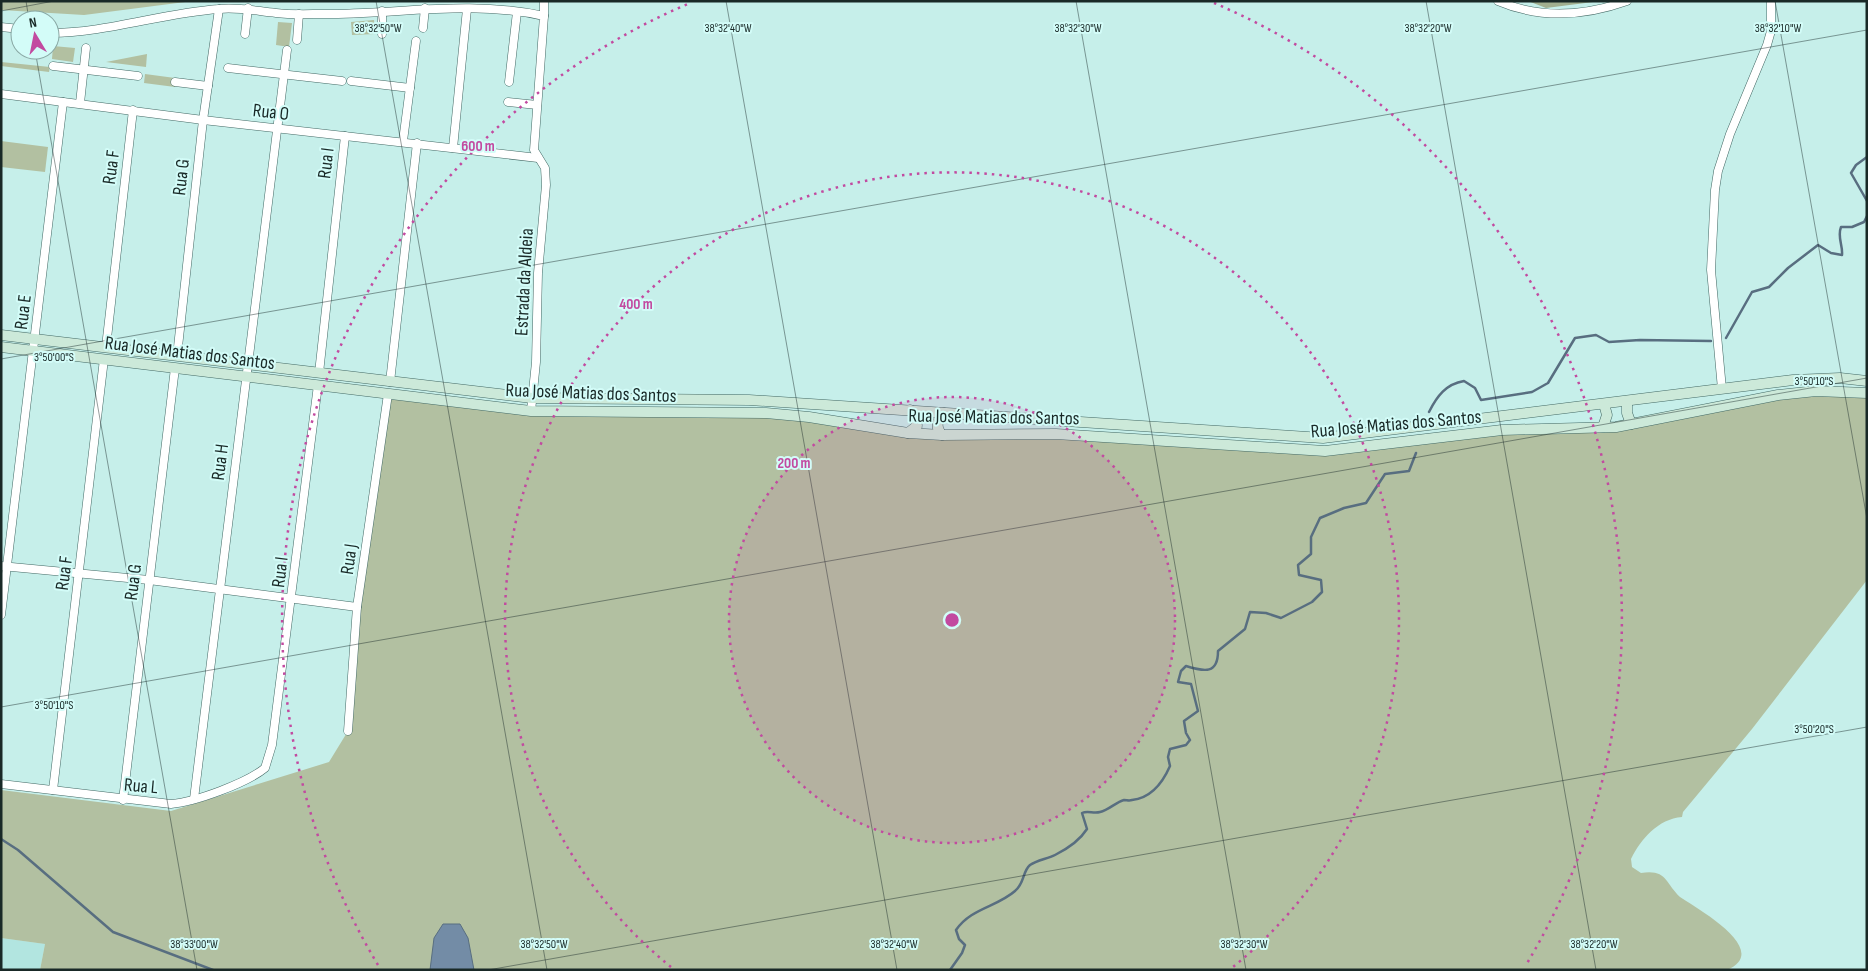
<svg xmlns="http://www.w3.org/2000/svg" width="1868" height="971" font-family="'Sofia Sans Condensed',sans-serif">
  <rect width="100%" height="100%" fill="#c6efea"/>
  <!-- built -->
  <polygon fill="#b2e5e0" points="1,938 45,944 40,970 1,970"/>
  <!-- green -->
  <g fill="#b2c0a1">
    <polygon points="1,1 193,1 84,15 1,10"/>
    <polygon points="374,20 375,34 352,35 351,22"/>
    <polygon points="278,22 292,23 289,47 276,45"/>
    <polygon points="53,46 75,48 73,62 52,59"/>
    <polygon points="147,54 146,67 106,62"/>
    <polygon points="1,62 50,67 49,72 1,66"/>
    <polygon points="145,74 175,78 175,87 144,83"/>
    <polygon points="1,141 48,147 45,172 1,167"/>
    <path d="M1867 393V580L1752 729 1683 812 1682 817C1658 819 1641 839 1631 859L1632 867 1641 873C1667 869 1665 883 1680 897 1696 908 1773 950 1727 970H40L45 944 1 938V790L171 811 329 762 348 731 357 607 388 394 531 411 723 412 908 433 1019 434 1312 450 1502 430 1602 427 1747 399Z"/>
  </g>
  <!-- forest -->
  <polygon fill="#a1af8f" points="1528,1 1601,1 1546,8"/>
  <!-- water -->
  <polygon fill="#738ca6" stroke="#586e80" points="443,924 460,924 468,938 474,970 430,970 434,938"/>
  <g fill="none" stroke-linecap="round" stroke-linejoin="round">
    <!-- stream -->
    <g stroke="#586e80" stroke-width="2.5">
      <polyline points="1867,157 1856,165 1851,173 1867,201"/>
      <path d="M1726 338 1752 292 1769 287 1788 268 1818 245 1831 253 1842 255C1843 245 1837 237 1841 227H1852L1864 222 1867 216"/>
      <path d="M1429 412C1437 396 1446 384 1464 381L1475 388 1481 400 1532 392 1548 383 1575 338 1596 335 1609 342 1640 340 1711 341"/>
      <polyline points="1,839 18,850 113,932 213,970"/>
      <path d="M950 970 962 953 965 945 959 939 956 930C971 908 997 907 1015 891 1025 883 1022 872 1030 865 1037 860 1047 859 1055 855 1067 849 1080 840 1087 829L1082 813C1088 810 1093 814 1100 812 1109 810 1116 802 1124 800 1127 800 1129 801 1132 800 1151 798 1163 782 1170 766L1168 757 1170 749 1186 745 1190 740 1186 733 1184 721 1198 711 1191 684 1178 682 1181 671 1186 666C1205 672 1218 674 1218 651L1245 629 1250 612 1266 613 1281 618 1312 602 1322 592 1321 580 1299 575 1298 565 1311 554V537L1320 518 1344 508 1366 503 1385 474 1409 471 1416 453"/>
    </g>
    <defs>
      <g id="street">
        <polyline points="544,1 544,16"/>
        <path d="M1498 1C1540 19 1585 16 1627 1"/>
        <polyline points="1,27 20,29"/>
        <polyline points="423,28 425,8"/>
        <path d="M50 33C107 33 162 13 219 9 239 7 256 11 276 13 292 15 309 14 325 14 398 14 472 0 544 16L534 150 545 168 546 185 538 273 536 362 531 411"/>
        <polyline points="245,34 248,8"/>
        <polyline points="382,34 382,11"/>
        <polyline points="297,40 299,14"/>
        <polyline points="53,66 138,76"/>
        <polyline points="228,68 342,81"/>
        <polyline points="351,81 410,88"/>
        <polyline points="175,82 208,86"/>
        <polyline points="509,82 517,12"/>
        <polyline points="1,94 203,120 538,158"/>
        <polyline points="508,102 537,105"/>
        <polyline points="80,103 86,48"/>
        <polyline points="403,141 416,41"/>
        <polyline points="453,148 467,9"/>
        <polyline points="106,347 133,110"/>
        <polyline points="177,356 203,120 219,9"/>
        <polyline points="319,373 345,136"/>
        <polyline points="390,382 417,143"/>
        <polyline points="1722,389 1711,270 1715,190 1718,171 1730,134 1767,45 1771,31 1771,1"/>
        <polyline points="1,566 149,580 357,607"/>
        <polyline points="1,615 63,102"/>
        <polyline points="348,731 357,607 388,394"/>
        <path d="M1 784 171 804C195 802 247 783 265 768L272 745 318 385"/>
        <polyline points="53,790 104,359"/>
        <polyline points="194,799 287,50"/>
        <polyline points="123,800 175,368"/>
      </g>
      <g id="secondary">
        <polyline points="1,335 532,398 749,400 1323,438 1793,380 1840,378 1867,381"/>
        <polyline points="1,347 531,411 766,413 809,417 908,433 942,435 1056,434 1325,451 1502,430 1616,427 1778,395 1816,391 1867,393"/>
        <polyline points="1627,401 1627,413 1631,424"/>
        <polyline points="1603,427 1607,415 1604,404"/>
        <polyline points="908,433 917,426 915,413 910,410"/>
        <path d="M942 435C935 427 937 420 944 413"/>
      </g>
    </defs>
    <!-- street casing -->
    <use href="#street" stroke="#436965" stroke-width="9"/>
    <!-- secondary casing -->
    <use href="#secondary" stroke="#436965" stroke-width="11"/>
    <!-- street -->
    <use href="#street" stroke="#fff" stroke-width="8"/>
    <!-- secondary -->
    <use href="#secondary" stroke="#cce9d9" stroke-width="10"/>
  </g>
  <!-- ticks -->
  <path fill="none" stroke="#192927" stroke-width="1" stroke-opacity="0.45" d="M26 1 29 20M376 1 547 970M726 1 897 970M1076 1 1246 970M1426 1 1596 970M1775 1 1867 519M1 11 54 1M35 50 197 970M1 359 1867 30M1 707 1867 378M488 970 1867 727"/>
  <!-- distance rings -->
  <circle cx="952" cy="620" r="223" fill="#c24aa0" fill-opacity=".12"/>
  <g fill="none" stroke="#c24aa0" stroke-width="2.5" stroke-dasharray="2.5 5">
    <circle cx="952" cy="620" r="223"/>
    <path d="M671 967A447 447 0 1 1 1233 967"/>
    <path d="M378 965A670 670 0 0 1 690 3M1214 3A670 670 0 0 1 1526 965"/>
  </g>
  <g text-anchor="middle" stroke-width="4" stroke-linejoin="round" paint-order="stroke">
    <!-- street labels -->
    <g font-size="19" fill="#192927" stroke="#d3fcf8">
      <text transform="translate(271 111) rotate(6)" y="7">Rua O</text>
      <text transform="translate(325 163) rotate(-83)" y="7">Rua I</text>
      <text transform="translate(110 167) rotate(-83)" y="7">Rua F</text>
      <text transform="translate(180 177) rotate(-84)" y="7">Rua G</text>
      <text transform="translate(523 282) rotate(-87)" y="7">Estrada da Aldeia</text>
      <text transform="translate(22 312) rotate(-83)" y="7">Rua E</text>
      <text transform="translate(190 352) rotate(7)" y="7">Rua José Matias dos Santos</text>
      <text transform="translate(591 392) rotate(2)" y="7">Rua José Matias dos Santos</text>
      <text transform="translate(994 416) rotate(1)" y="7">Rua José Matias dos Santos</text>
      <text transform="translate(1396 423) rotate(-5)" y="7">Rua José Matias dos Santos</text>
      <text transform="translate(219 462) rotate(-83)" y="7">Rua H</text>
      <text transform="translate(348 559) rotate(-82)" y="7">Rua J</text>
      <text transform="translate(279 572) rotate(-83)" y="7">Rua I</text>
      <text transform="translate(63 573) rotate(-83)" y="7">Rua F</text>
      <text transform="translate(132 582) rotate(-83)" y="7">Rua G</text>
      <text transform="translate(141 785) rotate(5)" y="7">Rua L</text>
    </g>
  </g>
  <g font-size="12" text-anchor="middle" fill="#192927" stroke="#d3fcf8" stroke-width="4" stroke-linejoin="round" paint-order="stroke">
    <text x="378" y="32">38°32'50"W</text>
    <text x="728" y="32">38°32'40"W</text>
    <text x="1078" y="32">38°32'30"W</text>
    <text x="1428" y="32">38°32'20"W</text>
    <text x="1778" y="32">38°32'10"W</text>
    <text x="54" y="361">3°50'00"S</text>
    <text x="1814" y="385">3°50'10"S</text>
    <text x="54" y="709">3°50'10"S</text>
    <text x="1814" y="733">3°50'20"S</text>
    <text x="194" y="948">38°33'00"W</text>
    <text x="544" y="948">38°32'50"W</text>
    <text x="894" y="948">38°32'40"W</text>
    <text x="1244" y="948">38°32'30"W</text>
    <text x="1594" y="948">38°32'20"W</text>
  </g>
  <circle cx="952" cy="620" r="8" fill="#c24aa0" stroke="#d3fcf8" stroke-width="2.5"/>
  <g font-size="15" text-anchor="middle" font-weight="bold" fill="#c24aa0" stroke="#d3fcf8" stroke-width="4" stroke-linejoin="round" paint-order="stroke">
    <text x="478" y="151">600 m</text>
    <text x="636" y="309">400 m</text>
    <text x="794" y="468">200 m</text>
  </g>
  <!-- border -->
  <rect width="1868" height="971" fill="none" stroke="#192927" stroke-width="5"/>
  <!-- north arrow -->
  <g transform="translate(35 35) rotate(350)"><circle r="24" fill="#d3fcf8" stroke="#89a8a4"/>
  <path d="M0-4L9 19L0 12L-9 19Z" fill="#c24aa0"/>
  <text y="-8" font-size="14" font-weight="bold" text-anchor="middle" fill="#192927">N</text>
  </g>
</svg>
